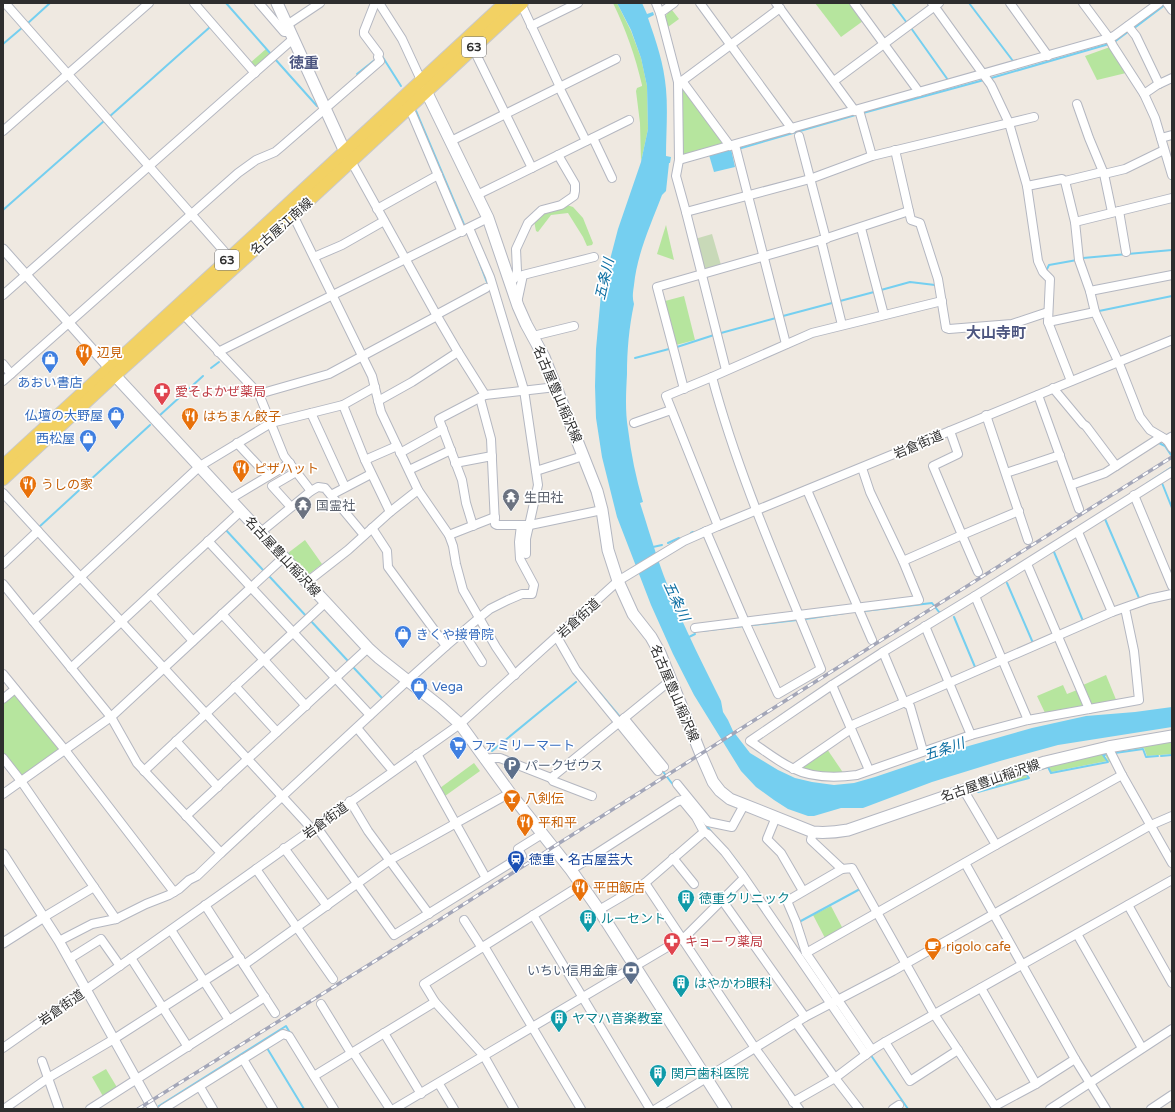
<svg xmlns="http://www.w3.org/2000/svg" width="1175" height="1112" font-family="'Varela Round','Noto Sans JP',sans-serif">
  <rect width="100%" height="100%" fill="#efe9e1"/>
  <!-- green -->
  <g fill="#b6e59e">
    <path d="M613 3H617L631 31 641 58 647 86 648 129 641 162 640 123 636 91 637 88 642 86V85C635 55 626 30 613 3Z"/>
    <polygon points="815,3 850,3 863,21 841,37"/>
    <path d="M672 10 679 19 668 27C665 18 663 16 672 10Z"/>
    <polygon points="1110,47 1126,73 1097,80 1085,56"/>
    <polygon points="266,49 270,55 256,67 250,63"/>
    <polygon points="684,89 722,142 722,145 684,156 682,153 683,119 681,92"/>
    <polygon points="567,205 573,207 583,218 593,243 592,245 587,246 583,237 568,213 551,215 538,232 536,231 534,221 542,214"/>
    <polygon points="666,225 674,260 657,254"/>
    <polygon points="684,296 695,340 676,345 665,301"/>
    <polygon points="305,540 322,564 309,574 302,565 300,566 288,553"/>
    <polygon points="1106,675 1117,702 1092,706 1083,685"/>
    <polygon points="1063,685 1067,694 1077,690 1085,707 1046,715 1037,696"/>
    <polygon points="15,694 60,748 22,776 3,753 3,701"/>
    <polygon points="1172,741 1172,754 1147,756 1144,748 1113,752 1114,749"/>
    <polygon points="827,749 844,774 835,775 798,769"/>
    <polygon points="1104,751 1111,761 1109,762 1105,754 1103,755 1107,761 1051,772 1048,767 1025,774 1028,778 977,792 976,791 1029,769"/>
    <polygon points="474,763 480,771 445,796 440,788"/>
    <polygon points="831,906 843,929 825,938 813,915"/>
    <polygon points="106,1069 118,1089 104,1098 92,1077"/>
  </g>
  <!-- cemetery -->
  <polygon fill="#c8d9b8" points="712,234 721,265 707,269 703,268 695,239"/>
  <!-- water -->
  <g fill="#75cff0">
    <path d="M617 3H642L647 14 653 12 654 15 648 18C656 41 664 64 666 89 668 111 666 134 666 156L671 157 670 163H669L666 191 662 195C651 224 637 254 634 285 633 292 632 298 634 304 629 327 627 351 627 374 626 393 625 411 628 429 631 454 636 478 643 502L640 503C650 534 659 566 672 596 686 632 704 666 721 701L723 712 728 720 733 731 750 753 778 770 795 778 812 782 834 785 854 783 875 777 958 749 1032 728 1086 716 1135 712 1172 707V727L1058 745 1000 761 932 782 863 808H841L814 816H808L788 809 774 800 756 787 741 771 694 695 673 654 651 605 617 517 602 457 596 418 595 386 596 349 601 294 618 229 641 162 648 129 647 86 641 58 631 30Z"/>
    <polygon points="731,149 735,167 714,172 709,155"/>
  </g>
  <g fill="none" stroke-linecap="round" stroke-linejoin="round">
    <!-- stream -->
    <g stroke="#75cff0" stroke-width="2">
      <polyline points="226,3 270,53"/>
      <polyline points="892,3 907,23"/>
      <polyline points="969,3 1013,61"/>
      <polyline points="28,23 50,3"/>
      <polyline points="911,28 948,80"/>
      <polyline points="1133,29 1166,4"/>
      <polyline points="1113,43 1129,31"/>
      <polyline points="3,44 23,27"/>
      <polyline points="382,56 401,86"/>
      <polyline points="275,59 317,106"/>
      <polyline points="357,74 376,59"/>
      <polyline points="988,79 1109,44"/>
      <polyline points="416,111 465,227"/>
      <polyline points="863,113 984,80"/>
      <polyline points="109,117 210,27 209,26"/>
      <polyline points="738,149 859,114"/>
      <polyline points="3,210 104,121"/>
      <polyline points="477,256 488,285"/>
      <polyline points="1083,258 1172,250"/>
      <polyline points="1047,269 1049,265 1077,260"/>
      <polyline points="881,290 910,282 935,285"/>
      <polyline points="840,301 874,292"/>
      <polyline points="1099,311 1172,296"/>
      <polyline points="783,316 832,303"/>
      <polyline points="721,333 776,318"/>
      <polyline points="677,347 714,335"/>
      <polyline points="635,358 669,349"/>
      <polyline points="211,368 219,362"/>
      <polyline points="159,416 203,376"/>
      <polyline points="1159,443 1165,446 1171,455"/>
      <polyline points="1162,483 1172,508"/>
      <polyline points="1146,484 1172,467"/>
      <polyline points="1105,519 1139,598"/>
      <polyline points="38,528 150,425"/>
      <polyline points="225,529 263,570"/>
      <polyline points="700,530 704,528"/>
      <polyline points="691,533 693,532"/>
      <polyline points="668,543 679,538"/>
      <polyline points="653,547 662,545"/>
      <polyline points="1054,552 1083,621"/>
      <polyline points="269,576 307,617"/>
      <polyline points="1007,583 1033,643"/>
      <polyline points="864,611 932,603 939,612 942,613"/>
      <polyline points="954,617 975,667"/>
      <polyline points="805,619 845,613"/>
      <polyline points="310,620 348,661"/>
      <polyline points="752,625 797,620"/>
      <polyline points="701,631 743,626"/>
      <polyline points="689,637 695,634"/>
      <polyline points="353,667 382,698"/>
      <polyline points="599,692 620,717"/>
      <polyline points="492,751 576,682"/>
      <polyline points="1114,755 1115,753 1143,749 1146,757 1158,756"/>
      <polyline points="1161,756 1172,755"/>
      <polyline points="661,769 674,786"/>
      <polyline points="1038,770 1048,767 1051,773 1108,762 1103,755 1105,755"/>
      <polyline points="978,792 1029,778 1026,774"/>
      <polyline points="705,823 712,833"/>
      <polyline points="727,849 739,864"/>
      <polyline points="799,922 860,889"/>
      <polyline points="267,1048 304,1109"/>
      <polyline points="870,1054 908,1109"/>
      <polyline points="159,1106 286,1026 290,1033"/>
    </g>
    <defs>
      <g id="minor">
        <polyline points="5,3 230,258"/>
        <polyline points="194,3 255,73"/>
        <polyline points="259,3 284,32 290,32"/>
        <polyline points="379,3 402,39 421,80"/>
        <polyline points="521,3 524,10 560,87"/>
        <polyline points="656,3 660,13"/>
        <polyline points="674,3 660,13 678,82"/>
        <polyline points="700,3 792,129"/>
        <polyline points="776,3 855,111"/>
        <polyline points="854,3 919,92"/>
        <polyline points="932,3 991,85 1009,123 1027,186 1038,261 1043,272 1050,279 1048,322 1071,381"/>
        <polyline points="1010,3 1048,56"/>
        <polyline points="1083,3 1109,38 1113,46 1144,94 1155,118 1172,175"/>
        <polyline points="1167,3 1172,10"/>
        <polyline points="287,25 320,3"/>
        <polyline points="531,26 578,3"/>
        <polyline points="1128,26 1136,36 1159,84"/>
        <polyline points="473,48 532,168"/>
        <polyline points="682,81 730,146"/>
        <polyline points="834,81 939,3"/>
        <polyline points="559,87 586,141"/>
        <polyline points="1144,94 1157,85 1172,78"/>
        <polyline points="1077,104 1089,138 1104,174 1112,212"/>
        <polyline points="407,108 412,114 462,232"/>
        <polyline points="859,110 872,156"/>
        <polyline points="3,131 149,3"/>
        <polyline points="799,136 826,239"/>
        <polyline points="593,138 612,178"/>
        <polyline points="1161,138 1172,135"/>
        <polyline points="451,141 616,59"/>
        <polyline points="735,145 786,344"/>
        <polyline points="895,150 911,220 920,223 938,279 946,328 949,329 1012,324 1048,312"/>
        <polyline points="679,160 1109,38 1114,36 1159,3"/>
        <polyline points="351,161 437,316 458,352 485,395"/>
        <polyline points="1104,174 1125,169 1164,150"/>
        <polyline points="1065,181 1075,222"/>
        <polyline points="1027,186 1062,179 1065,181 1102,172"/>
        <polyline points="477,195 629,120"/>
        <polyline points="1172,198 1075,222 1079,260 1090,291 1095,312 1118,361 1140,417 1150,430 1167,440 1172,448"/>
        <polyline points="377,209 438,175"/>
        <polyline points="1119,211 1126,252"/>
        <polyline points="686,212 676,176 679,160 678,82 682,81 780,8"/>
        <polyline points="293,215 372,376 381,412 418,490 449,535 453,546 456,564 463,590 496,647 515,675"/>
        <polyline points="469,228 490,277 524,390 538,485 526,539 526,554"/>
        <polyline points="861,228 884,315"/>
        <polyline points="821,240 842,325"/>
        <polyline points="314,257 342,245 384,221"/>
        <polyline points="510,283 515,278 517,271 516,249 528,223 542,210 561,205 574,196 575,191 575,184 558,155"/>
        <polyline points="1090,291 1172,275"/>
        <polyline points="3,295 293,39"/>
        <polyline points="517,303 523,275 594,257"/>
        <polyline points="183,314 259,394 284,456 311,491 261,532"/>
        <polyline points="436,315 486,288"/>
        <polyline points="1048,322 1095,312"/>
        <polyline points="533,336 574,326"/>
        <polyline points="218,352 488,218"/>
        <polyline points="3,364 11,374"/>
        <polyline points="726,370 686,212 810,179 872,156 1034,117"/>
        <polyline points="3,381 238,173 256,160 275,152 281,147 380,61 378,57 379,54 364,34 364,31 375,3"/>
        <polyline points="1053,388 1083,424 1086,426 1116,466 1161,437"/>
        <polyline points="684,389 657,287 821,240 909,211"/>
        <polyline points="259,394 329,374 437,316"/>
        <polyline points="1038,395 1079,509"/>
        <polyline points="480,398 491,439 495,524 497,525 530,525 602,510"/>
        <polyline points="378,401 412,382 458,352"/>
        <polyline points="343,405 365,460 390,512"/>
        <polyline points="311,413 345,487"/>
        <polyline points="986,415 1028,540"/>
        <polyline points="634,423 671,410"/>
        <polyline points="237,443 268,476"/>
        <polyline points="400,453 443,429"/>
        <polyline points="365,460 397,446"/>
        <polyline points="455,463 492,456"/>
        <polyline points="409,470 451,450"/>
        <polyline points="536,471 583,456"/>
        <polyline points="1006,473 1060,455"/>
        <polyline points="1071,485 1105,473 1116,466"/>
        <polyline points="807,490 872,640"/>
        <polyline points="311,491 318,487 325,488 364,535"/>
        <polyline points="3,493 312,829"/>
        <polyline points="331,495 371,474"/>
        <polyline points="1134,495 1172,586"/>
        <polyline points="230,499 290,463"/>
        <polyline points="291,507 272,486 296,472"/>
        <polyline points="473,526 466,503 462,480 439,419 485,395 556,387"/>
        <polyline points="718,526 666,396 712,377 812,333 942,301"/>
        <path d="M706 531 745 622 778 694 821 669C782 573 739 478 712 377"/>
        <polyline points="1078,532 1112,612"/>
        <polyline points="449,535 495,517"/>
        <polyline points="208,541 370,715"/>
        <polyline points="903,561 962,535 933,466 958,454 950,431"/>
        <polyline points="3,564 38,531"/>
        <polyline points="1027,564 1089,709"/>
        <polyline points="978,572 962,535 1019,511"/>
        <polyline points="307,582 348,550 390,512 418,490"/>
        <polyline points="3,584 111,717 137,763 221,853 197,876 189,880 179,889 169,895 146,904 116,919 21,781 3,758"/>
        <polyline points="151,594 193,641"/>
        <polyline points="975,596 1028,720"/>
        <path d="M1125 608 1134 651 1139 700 1028 720 971 735 857 775C836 778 812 778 792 768 777 761 764 750 750 741L832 685 883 652 975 596 1172 472"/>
        <polyline points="222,614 306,706"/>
        <polyline points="33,621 200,466 271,423 343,405 375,387"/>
        <polyline points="925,626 971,735"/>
        <polyline points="695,628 919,600 903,561 870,492 862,468"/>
        <polyline points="463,632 482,662"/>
        <polyline points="557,637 576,670 658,771"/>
        <polyline points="446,646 479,618 490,609 508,600 522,594 532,594 534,585 520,559 519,542 521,525"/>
        <polyline points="883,652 904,702 910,706 923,751"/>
        <polyline points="71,668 241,511"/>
        <polyline points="3,674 65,750 174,892"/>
        <polyline points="832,685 869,770"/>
        <polyline points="235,686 277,732"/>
        <polyline points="3,699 15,689"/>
        <polyline points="624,718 664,767"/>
        <polyline points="850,726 1112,612 1149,599 1172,594"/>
        <polyline points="357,728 393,771"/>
        <polyline points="176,741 218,787"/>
        <polyline points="1108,747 1122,775 1172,863"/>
        <polyline points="417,754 486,878"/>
        <polyline points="484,759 493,758 500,758 551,778 671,680"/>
        <polyline points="793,769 851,729"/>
        <polyline points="144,771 326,602"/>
        <polyline points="551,778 553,781 592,796"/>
        <polyline points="677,784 708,822 732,827 744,805"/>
        <polyline points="3,794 111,717 284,557"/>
        <polyline points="350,801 368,831 429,914"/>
        <polyline points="186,816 368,648"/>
        <polyline points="776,817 767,839 781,853 803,891"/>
        <polyline points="316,826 394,935 522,856 518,849 542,834"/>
        <polyline points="813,832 811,840 842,869 852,868 934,1014 995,1106 1036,1084 1075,1059"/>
        <polyline points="996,845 1122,775"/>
        <polyline points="284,848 327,906"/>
        <polyline points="221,853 407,681 446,646 388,567 387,551 372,528"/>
        <polyline points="673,858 694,884"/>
        <polyline points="965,863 1075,1059 1106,1109"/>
        <polyline points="256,869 333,979"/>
        <polyline points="842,869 787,901 796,922 806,953 872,1050"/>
        <polyline points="571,870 678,801 682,800 696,817 704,832 708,834 725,852 743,876 866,1055"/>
        <polyline points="645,883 704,832"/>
        <polyline points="722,900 805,1017"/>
        <polyline points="205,905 275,1013"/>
        <polyline points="1128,905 1172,983"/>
        <polyline points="599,910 645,883 755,1048 799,1109"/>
        <polyline points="533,915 650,1109"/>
        <polyline points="44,917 94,887"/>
        <polyline points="464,920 482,948"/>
        <polyline points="171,930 229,1020"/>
        <polyline points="1077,934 1142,1048"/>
        <polyline points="59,941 92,924 116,919"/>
        <polyline points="484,946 581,1109"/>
        <polyline points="806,953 996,845 963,789"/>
        <polyline points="131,958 188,1047"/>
        <polyline points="69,959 101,939 120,966"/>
        <polyline points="244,965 390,860 510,793"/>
        <polyline points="981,988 1036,1084"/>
        <polyline points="321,1004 351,1053"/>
        <polyline points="796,1023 835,1078 859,1109"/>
        <polyline points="384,1033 421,1094"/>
        <polyline points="885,1042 910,1081 958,1050"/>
        <polyline points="3,1048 131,958 460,724 618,581 684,541 718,526 1172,340"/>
        <polyline points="353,1052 390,1109"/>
        <polyline points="243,1059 273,1109"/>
        <polyline points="42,1061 59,1109"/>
        <polyline points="314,1076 435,1002"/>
        <polyline points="439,1084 454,1109"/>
        <polyline points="200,1087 213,1109"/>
        <polyline points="793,1102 835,1078 872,1050 885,1042 1172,880"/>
        <polyline points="4,1109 48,1078 114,1039 240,958"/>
        <polyline points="90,1109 265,997"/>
        <polyline points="163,1109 283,1034 289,1036 334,1109"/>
        <polyline points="394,1109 686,936 744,878"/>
        <polyline points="514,1109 484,1056 435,1002 424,984 581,885"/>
        <polyline points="656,1109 805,1017 893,971 1151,825 1172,816"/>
        <polyline points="893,1109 899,1105"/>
        <polyline points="1050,1109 1172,1029"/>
        <polyline points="1151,1109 1172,1095"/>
      </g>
      <g id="tertiary">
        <polyline points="3,249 109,368"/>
        <polyline points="1167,440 1172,437"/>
        <polyline points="3,854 59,941 153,1109"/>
        <polyline points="3,943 44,917"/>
      </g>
      <g id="secondary">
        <polyline points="277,3 345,152 349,158"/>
        <path d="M426 91 488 218 518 306 526 324 544 357 597 491 602 510 608 550 618 581 633 614 651 637 660 653 702 757 713 782 720 791 730 799 813 832C825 833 837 832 848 830L1045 762 1108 747 1172 736"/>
        <polyline points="109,369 368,648 379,658 441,707 460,724 510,793 571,870 599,910 726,1109"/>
      </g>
      <g id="primary">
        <polyline points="3,466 272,219 505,3"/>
        <polyline points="3,479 115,375 293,215 522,3"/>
      </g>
    </defs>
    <!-- minor casing -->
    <use href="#minor" stroke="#b4b7c1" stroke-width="10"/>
    <!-- tertiary casing -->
    <use href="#tertiary" stroke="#b4b7c1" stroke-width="11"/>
    <!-- secondary casing -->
    <use href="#secondary" stroke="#b4b7c1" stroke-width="13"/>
    <!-- primary casing -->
    <use href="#primary" stroke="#c9c9c9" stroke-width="14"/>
    <!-- minor -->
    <use href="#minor" stroke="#fff" stroke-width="8"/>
    <!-- tertiary -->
    <use href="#tertiary" stroke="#fff" stroke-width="9"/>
    <!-- secondary -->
    <use href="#secondary" stroke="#fff" stroke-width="11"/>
    <!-- primary -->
    <use href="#primary" stroke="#f2d163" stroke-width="12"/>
    <defs>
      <polyline id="rail" points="138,1109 383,956 553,847 1172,457"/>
    </defs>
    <!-- rail casing -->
    <use href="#rail" stroke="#a3a6b8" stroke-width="3.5"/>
    <!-- rail -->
    <use href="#rail" stroke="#fff" stroke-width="2" stroke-dasharray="6" stroke-linecap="butt"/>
  </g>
  <!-- icons -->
  <defs>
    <symbol id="restaurant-pin" viewBox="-11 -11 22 30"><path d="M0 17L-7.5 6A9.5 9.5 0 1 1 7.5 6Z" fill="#e8710a" stroke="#fff"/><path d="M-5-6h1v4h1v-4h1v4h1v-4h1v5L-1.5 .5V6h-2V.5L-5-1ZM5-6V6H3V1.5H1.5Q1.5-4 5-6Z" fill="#fff"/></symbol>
    <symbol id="shop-pin" viewBox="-11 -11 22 30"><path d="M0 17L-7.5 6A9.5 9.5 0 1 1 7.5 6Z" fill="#3f7fe0" stroke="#fff"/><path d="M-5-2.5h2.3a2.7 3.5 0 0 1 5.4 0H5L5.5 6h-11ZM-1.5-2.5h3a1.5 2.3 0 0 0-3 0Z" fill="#fff"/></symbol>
    <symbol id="pharmacy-pin" viewBox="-11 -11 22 30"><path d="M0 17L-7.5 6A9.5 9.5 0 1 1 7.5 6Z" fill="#e0444e" stroke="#fff"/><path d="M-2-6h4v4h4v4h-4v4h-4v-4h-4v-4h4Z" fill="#fff"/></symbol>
    <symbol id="temple-pin" viewBox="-11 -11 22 30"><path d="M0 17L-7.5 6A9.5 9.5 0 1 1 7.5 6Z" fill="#6b7280" stroke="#fff"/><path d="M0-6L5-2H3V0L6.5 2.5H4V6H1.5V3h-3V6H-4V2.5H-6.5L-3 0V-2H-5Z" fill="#fff"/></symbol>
    <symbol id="supermarket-pin" viewBox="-11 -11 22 30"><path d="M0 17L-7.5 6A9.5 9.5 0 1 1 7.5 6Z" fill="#3f7fe0" stroke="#fff"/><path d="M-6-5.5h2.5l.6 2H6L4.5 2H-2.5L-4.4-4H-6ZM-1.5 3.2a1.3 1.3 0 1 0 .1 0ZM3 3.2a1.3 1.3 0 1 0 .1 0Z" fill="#fff"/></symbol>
    <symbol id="parking-pin" viewBox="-11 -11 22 30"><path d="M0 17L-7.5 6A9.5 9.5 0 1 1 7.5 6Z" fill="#5c6f8a" stroke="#fff"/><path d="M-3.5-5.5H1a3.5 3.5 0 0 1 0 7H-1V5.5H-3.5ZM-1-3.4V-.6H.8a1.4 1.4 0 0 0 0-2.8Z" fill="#fff"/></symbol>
    <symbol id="bar-pin" viewBox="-11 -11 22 30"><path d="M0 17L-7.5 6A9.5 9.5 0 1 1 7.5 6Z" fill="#e8710a" stroke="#fff"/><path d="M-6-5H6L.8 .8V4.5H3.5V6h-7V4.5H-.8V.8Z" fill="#fff"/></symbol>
    <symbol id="station-pin" viewBox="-11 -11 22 30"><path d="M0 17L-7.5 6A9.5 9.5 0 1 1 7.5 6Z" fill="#1a4fb4" stroke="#fff"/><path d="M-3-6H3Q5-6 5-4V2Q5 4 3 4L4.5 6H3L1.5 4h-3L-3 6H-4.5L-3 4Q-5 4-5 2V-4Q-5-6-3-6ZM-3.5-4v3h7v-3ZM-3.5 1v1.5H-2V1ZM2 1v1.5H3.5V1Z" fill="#fff"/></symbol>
    <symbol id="building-pin" viewBox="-11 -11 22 30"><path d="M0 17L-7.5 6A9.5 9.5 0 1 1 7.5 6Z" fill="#0f9aa8" stroke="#fff"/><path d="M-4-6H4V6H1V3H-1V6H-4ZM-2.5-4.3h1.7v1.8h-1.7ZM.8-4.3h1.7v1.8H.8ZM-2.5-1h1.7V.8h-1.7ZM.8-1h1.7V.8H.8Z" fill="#fff"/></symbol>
    <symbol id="cafe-pin" viewBox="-11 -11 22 30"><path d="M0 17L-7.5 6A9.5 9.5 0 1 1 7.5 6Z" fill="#e8710a" stroke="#fff"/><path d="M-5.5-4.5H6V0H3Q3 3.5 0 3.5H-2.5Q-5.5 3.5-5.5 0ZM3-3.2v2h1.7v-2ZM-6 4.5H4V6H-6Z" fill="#fff"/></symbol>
    <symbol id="bank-pin" viewBox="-11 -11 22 30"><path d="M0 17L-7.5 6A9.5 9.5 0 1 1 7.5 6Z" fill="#5c6f8a" stroke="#fff"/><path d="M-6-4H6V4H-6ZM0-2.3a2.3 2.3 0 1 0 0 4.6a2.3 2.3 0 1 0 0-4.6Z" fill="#fff"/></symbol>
  </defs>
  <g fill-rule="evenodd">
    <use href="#restaurant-pin" x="74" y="342" width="20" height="27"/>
    <use href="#shop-pin" x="40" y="349" width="20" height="27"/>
    <use href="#pharmacy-pin" x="152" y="381" width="20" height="27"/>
    <use href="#shop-pin" x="106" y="405" width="20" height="27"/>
    <use href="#restaurant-pin" x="180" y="406" width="20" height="27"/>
    <use href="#shop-pin" x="78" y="428" width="20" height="27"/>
    <use href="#restaurant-pin" x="231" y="458" width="20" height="27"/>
    <use href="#restaurant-pin" x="18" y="474" width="20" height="27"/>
    <use href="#temple-pin" x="501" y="487" width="20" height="27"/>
    <use href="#temple-pin" x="293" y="495" width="20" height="27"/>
    <use href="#shop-pin" x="393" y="624" width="20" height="27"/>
    <use href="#shop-pin" x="409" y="676" width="20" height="27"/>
    <use href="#supermarket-pin" x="448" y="735" width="20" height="27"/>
    <use href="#parking-pin" x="502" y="755" width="20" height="27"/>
    <use href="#bar-pin" x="502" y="788" width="20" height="27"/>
    <use href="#restaurant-pin" x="515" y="812" width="20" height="27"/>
    <use href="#station-pin" x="506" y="849" width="20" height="27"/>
    <use href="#restaurant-pin" x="570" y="877" width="20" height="27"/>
    <use href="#building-pin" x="676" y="888" width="20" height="27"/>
    <use href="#building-pin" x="578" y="908" width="20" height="27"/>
    <use href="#pharmacy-pin" x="662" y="931" width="20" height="27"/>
    <use href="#cafe-pin" x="923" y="936" width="20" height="27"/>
    <use href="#bank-pin" x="621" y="960" width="20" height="27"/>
    <use href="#building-pin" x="671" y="973" width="20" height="27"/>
    <use href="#building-pin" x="549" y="1008" width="20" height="27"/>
    <use href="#building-pin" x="648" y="1063" width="20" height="27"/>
  </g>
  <g text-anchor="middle" stroke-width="3.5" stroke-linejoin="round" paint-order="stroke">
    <!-- shield labels -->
    <g fill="#fff" stroke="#6d6d6d" stroke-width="1">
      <rect x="462" y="37" width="24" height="20" rx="3"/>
      <rect x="215" y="250" width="24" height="20" rx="3"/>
    </g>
    <g font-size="12" font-weight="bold" fill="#2e2e2e">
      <text x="474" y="51">63</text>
      <text x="227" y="264">63</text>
    </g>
    <!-- street labels -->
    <g font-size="13" fill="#2e2e2e" stroke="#fff">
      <text transform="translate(281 226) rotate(-42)" y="5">名古屋江南線</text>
      <text transform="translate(558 394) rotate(67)" y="5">名古屋豊山稲沢線</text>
      <text transform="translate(918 444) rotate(-23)" y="5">岩倉街道</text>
      <text transform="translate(283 556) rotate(47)" y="5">名古屋豊山稲沢線</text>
      <text transform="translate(578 618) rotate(-42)" y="5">岩倉街道</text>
      <text transform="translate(675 693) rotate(67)" y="5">名古屋豊山稲沢線</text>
      <text transform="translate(990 780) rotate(-19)" y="5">名古屋豊山稲沢線</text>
      <text transform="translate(325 820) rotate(-36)" y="5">岩倉街道</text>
      <text transform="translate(61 1007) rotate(-35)" y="5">岩倉街道</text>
    </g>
    <!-- food labels -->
    <g font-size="13" fill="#c56008" stroke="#fff" text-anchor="start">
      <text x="97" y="357">辺見</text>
      <text x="203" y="421">はちまん餃子</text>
      <text x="254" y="473">ピザハット</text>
      <text x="41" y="489">うしの家</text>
      <text x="525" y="803">八剣伝</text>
      <text x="538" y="827">平和平</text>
      <text x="593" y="892">平田飯店</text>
      <text x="946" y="951">rigolo cafe</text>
    </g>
    <!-- shop labels -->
    <g font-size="13" fill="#366cbe" stroke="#fff" text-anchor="start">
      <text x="50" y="387" text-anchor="middle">あおい書店</text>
      <text x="103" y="420" text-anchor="end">仏壇の大野屋</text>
      <text x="75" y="443" text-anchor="end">西松屋</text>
      <text x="416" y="639">きくや接骨院</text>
      <text x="432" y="691">Vega</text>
      <text x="471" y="750">ファミリーマート</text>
    </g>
    <!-- health labels -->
    <g font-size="13" fill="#be3a42" stroke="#fff" text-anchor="start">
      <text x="175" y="396">愛そよかぜ薬局</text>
      <text x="685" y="946">キョーワ薬局</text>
    </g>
    <!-- worship labels -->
    <g font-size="13" fill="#5b616d" stroke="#fff" text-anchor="start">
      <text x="524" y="502">生田社</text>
      <text x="316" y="510">国霊社</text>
    </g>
    <!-- service labels -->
    <g font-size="13" fill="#4e5e75" stroke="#fff" text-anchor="start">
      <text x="525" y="770">パークゼウス</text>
      <text x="618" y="975" text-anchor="end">いちい信用金庫</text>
    </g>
    <!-- transit labels -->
    <g font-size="13" fill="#164399" stroke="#fff" text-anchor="start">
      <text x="529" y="864">徳重・名古屋芸大</text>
    </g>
    <!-- culture labels -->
    <g font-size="13" fill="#0d838f" stroke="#fff" text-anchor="start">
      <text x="699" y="903">徳重クリニック</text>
      <text x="601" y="923">ルーセント</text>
      <text x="694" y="988">はやかわ眼科</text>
      <text x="572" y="1023">ヤマハ音楽教室</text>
      <text x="671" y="1078">関戸歯科医院</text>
    </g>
    <!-- water labels -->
    <g font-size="14" font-style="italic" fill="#0d6fa3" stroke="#fff">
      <text transform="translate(604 279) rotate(-77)" y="5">五条川</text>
      <text transform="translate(677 601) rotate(65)" y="5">五条川</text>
      <text transform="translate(944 749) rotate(-19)" y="5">五条川</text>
    </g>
    <!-- quarter labels -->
    <g font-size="15" font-weight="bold" fill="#4d5680" stroke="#fff">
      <text x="304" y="68">徳重</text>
      <text x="996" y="338">大山寺町</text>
    </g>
  </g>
  <!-- border -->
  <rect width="1175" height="1112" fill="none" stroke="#2e2e2e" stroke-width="8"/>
</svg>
